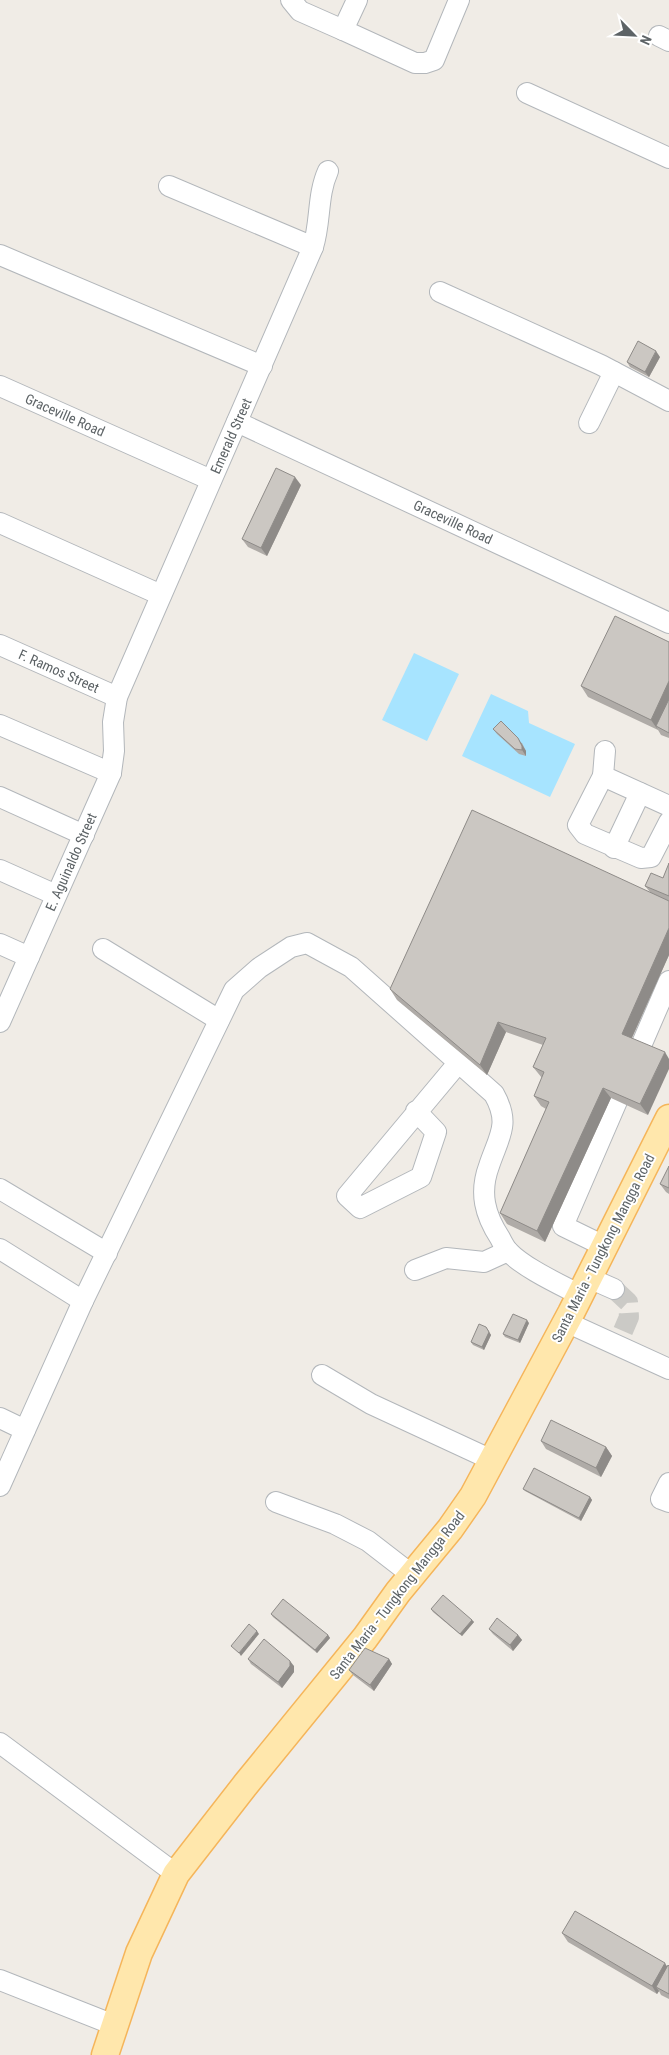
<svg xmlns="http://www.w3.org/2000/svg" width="669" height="2055" font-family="'Roboto Condensed',sans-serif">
  <rect width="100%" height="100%" fill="#f0ece6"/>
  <!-- water -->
  <g fill="#a7e4ff">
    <polygon points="414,653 459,674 427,741 382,720"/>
    <polygon points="491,694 528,711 529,723 575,744 550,797 462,756"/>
  </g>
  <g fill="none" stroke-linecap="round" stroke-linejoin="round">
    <!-- minor-tunnel -->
    <polyline stroke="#cbcac6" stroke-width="20" stroke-dasharray="20 10" stroke-linecap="butt" points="614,1289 628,1302 629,1317 623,1331"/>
    <defs>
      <g id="minor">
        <polyline points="291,0 300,11 343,30"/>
        <polyline points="357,0 343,30 415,63 425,63 434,60 459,0"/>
        <polyline points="659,36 669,41"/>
        <polyline points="527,93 669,158"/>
        <polyline points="169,186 313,247"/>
        <polyline points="0,255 262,366"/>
        <polyline points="440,292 601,365 669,401"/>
        <polyline points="0,386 211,480"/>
        <polyline points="237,422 669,623"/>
        <polyline points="589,423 614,372"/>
        <polyline points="0,523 161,595"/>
        <polyline points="0,645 117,697"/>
        <polyline points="0,725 111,773"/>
        <polyline points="605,751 603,776 669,806"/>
        <polyline points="603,776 578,825 585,834 641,858 651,857 669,822"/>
        <polyline points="0,797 84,835"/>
        <polyline points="614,848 640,793"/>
        <polyline points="0,870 56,895"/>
        <polyline points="0,944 29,957"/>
        <polyline points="103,949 219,1020"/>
        <path d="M0 1022 111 773 114 751 113 722 117 697 313 247C321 222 317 195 328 171"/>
        <polyline points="416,1111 436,1132 421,1177 360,1208 347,1196 459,1062"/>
        <polyline points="0,1189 107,1253"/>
        <polyline points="604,1246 563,1226 669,981"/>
        <polyline points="0,1249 83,1301"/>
        <polyline points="415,1270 446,1258 484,1262 508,1251"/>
        <polyline points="589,1278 614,1289"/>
        <polyline points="566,1322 669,1369"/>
        <polyline points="322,1375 371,1404 494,1461"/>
        <polyline points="0,1418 25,1430"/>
        <polyline points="669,1483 661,1499 669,1502"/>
        <path d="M0 1486 83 1301 234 990 259 968 291 947 307 943 351 967 494 1094C511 1124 499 1136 489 1166 479 1193 485 1215 500 1238 502 1242 505 1248 508 1251 524 1268 559 1284 580 1295"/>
        <polyline points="276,1502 335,1524 368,1541 412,1575"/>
        <polyline points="0,1743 176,1874"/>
        <polyline points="0,1980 114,2025"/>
      </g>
      <polyline id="major" points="105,2055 139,1953 176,1874 246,1784 365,1638 398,1592 450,1529 473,1496 571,1313 669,1118"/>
    </defs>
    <!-- minor casing -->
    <use href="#minor" stroke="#b3b7bb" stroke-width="22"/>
    <!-- major casing -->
    <use href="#major" stroke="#f5b55a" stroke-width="29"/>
    <!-- minor -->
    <use href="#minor" stroke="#fff" stroke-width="20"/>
    <!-- major -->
    <use href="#major" stroke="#ffe7ac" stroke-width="26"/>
  </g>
  <!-- wall -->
  <g fill="#afaba7">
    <polygon points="660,357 649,377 630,367 627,362"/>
    <polygon points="301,485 267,556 248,547 242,539"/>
    <polygon points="669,642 669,738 661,735 658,730 588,697 581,686"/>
    <polygon points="493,729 522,743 526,751 526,756 519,754 497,734"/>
    <polygon points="669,863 669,955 632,1038 648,1115 611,1098 545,1242 507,1224 500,1213 546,1109 541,1106 534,1096 542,1078 533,1067 543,1045 506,1032 487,1075 397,1000 390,989 650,892 645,886 663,878"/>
    <polygon points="669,1166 669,1194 666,1192 660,1184"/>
    <polygon points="529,1323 520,1343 505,1337 503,1334"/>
    <polygon points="488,1330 491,1335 484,1350 473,1345 471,1342"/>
    <polygon points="541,1441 606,1447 612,1456 601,1477 546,1449"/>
    <polygon points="523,1489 590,1497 592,1500 581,1521 525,1491"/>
    <polygon points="431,1609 472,1620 474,1622 462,1636 433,1612"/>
    <polygon points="271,1614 328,1635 330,1638 317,1653 273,1617"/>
    <polygon points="489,1629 518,1635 522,1640 513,1651 493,1634"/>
    <polygon points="248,1659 294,1666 294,1672 282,1688 251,1664"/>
    <polygon points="389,1659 392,1664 374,1691 353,1675 349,1670"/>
    <polygon points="562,1933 667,1966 669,1966 669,1999 661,1995 659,1991 657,1994 568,1942"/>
  </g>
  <!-- shaded-wall -->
  <g fill="#8e8b88">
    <polygon points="656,351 660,357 649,377 645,372"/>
    <polygon points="295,477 301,485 267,556 261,548"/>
    <polygon points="669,681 669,707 656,726 658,730 651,720"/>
    <polygon points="518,738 526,751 526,756 522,750"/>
    <polygon points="669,928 669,955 629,1044 622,1034"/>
    <polygon points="498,1022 506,1032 487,1075 480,1065"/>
    <polygon points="665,1052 669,1059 669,1069 648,1115 640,1104"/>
    <polygon points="603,1088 611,1098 545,1242 537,1231"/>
    <polygon points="527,1320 529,1323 520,1343 518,1340"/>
    <polygon points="486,1327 491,1335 484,1350 482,1347"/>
    <polygon points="606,1447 612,1456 601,1477 596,1468"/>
    <polygon points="590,1497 592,1500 581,1521 579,1518"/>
    <polygon points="472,1620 474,1622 462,1636 460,1634"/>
    <polygon points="257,1631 259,1634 241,1656 239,1653"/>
    <polygon points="328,1635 330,1638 317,1653 315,1650"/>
    <polygon points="518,1635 522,1640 513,1651 510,1645"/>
    <polygon points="389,1659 392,1664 374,1691 370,1685"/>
    <polygon points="290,1661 294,1666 294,1672 282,1688 278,1682"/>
    <polygon points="665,1963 669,1970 656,1987 659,1991 657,1994 652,1986"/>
  </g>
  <!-- building -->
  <g fill="#cbc7c2" stroke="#8e8b88">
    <polygon points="638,341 656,351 645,372 627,362"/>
    <polygon points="276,468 295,477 261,548 242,539"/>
    <polygon points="615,616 669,642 669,681 651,720 581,686"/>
    <polygon points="669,699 669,733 656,726"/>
    <polygon points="501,721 518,738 522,746 522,750 515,749 493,729"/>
    <polygon points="472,810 669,901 669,928 622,1034 665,1052 640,1104 603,1088 537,1231 500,1213 549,1102 534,1096 544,1072 533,1067 546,1038 498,1022 480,1065 390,989"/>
    <polygon points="669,863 669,896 645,886 651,873 663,878"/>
    <polygon points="669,1166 669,1188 660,1184"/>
    <polygon points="513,1314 527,1320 518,1340 503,1334"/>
    <polygon points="479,1324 486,1327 489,1332 482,1347 471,1342"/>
    <polygon points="551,1420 606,1447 596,1468 541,1441"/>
    <polygon points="534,1468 590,1497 579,1518 523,1489"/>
    <polygon points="443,1595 472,1620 460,1634 431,1609"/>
    <polygon points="283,1599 328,1635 315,1650 271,1614"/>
    <polygon points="497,1618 518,1635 510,1645 489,1629"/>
    <polygon points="249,1624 257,1631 239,1653 231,1646"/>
    <polygon points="264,1639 290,1661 290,1666 278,1682 248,1659"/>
    <polygon points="365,1648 389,1659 370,1685 349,1670"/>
    <polygon points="575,1911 665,1963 652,1986 562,1933"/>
    <polygon points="668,1965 669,1966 669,1994 656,1987"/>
  </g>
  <g text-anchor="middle" stroke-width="4" stroke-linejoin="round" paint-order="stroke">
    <!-- street labels -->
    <g font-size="14" fill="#5d6366" stroke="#fff">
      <text transform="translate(65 415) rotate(24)" y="5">Graceville Road</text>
      <text transform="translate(231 436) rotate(-66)" y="5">Emerald Street</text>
      <text transform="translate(453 522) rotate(25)" y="5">Graceville Road</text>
      <text transform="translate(59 671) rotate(24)" y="5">F. Ramos Street</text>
      <text transform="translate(71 862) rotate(-66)" y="5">E. Aguinaldo Street</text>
      <text transform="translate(603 1248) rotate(-63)" y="5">Santa Maria - Tungkong Mangga Road</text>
      <text transform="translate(397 1595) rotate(-52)" y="5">Santa Maria - Tungkong Mangga Road</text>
    </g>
  </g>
  <!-- north arrow -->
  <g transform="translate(634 35) rotate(114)" stroke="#ffffff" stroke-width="4" paint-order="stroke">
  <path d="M0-4L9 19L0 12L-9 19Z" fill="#5d6366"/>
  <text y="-8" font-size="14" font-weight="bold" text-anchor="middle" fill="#5d6366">N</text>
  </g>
</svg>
